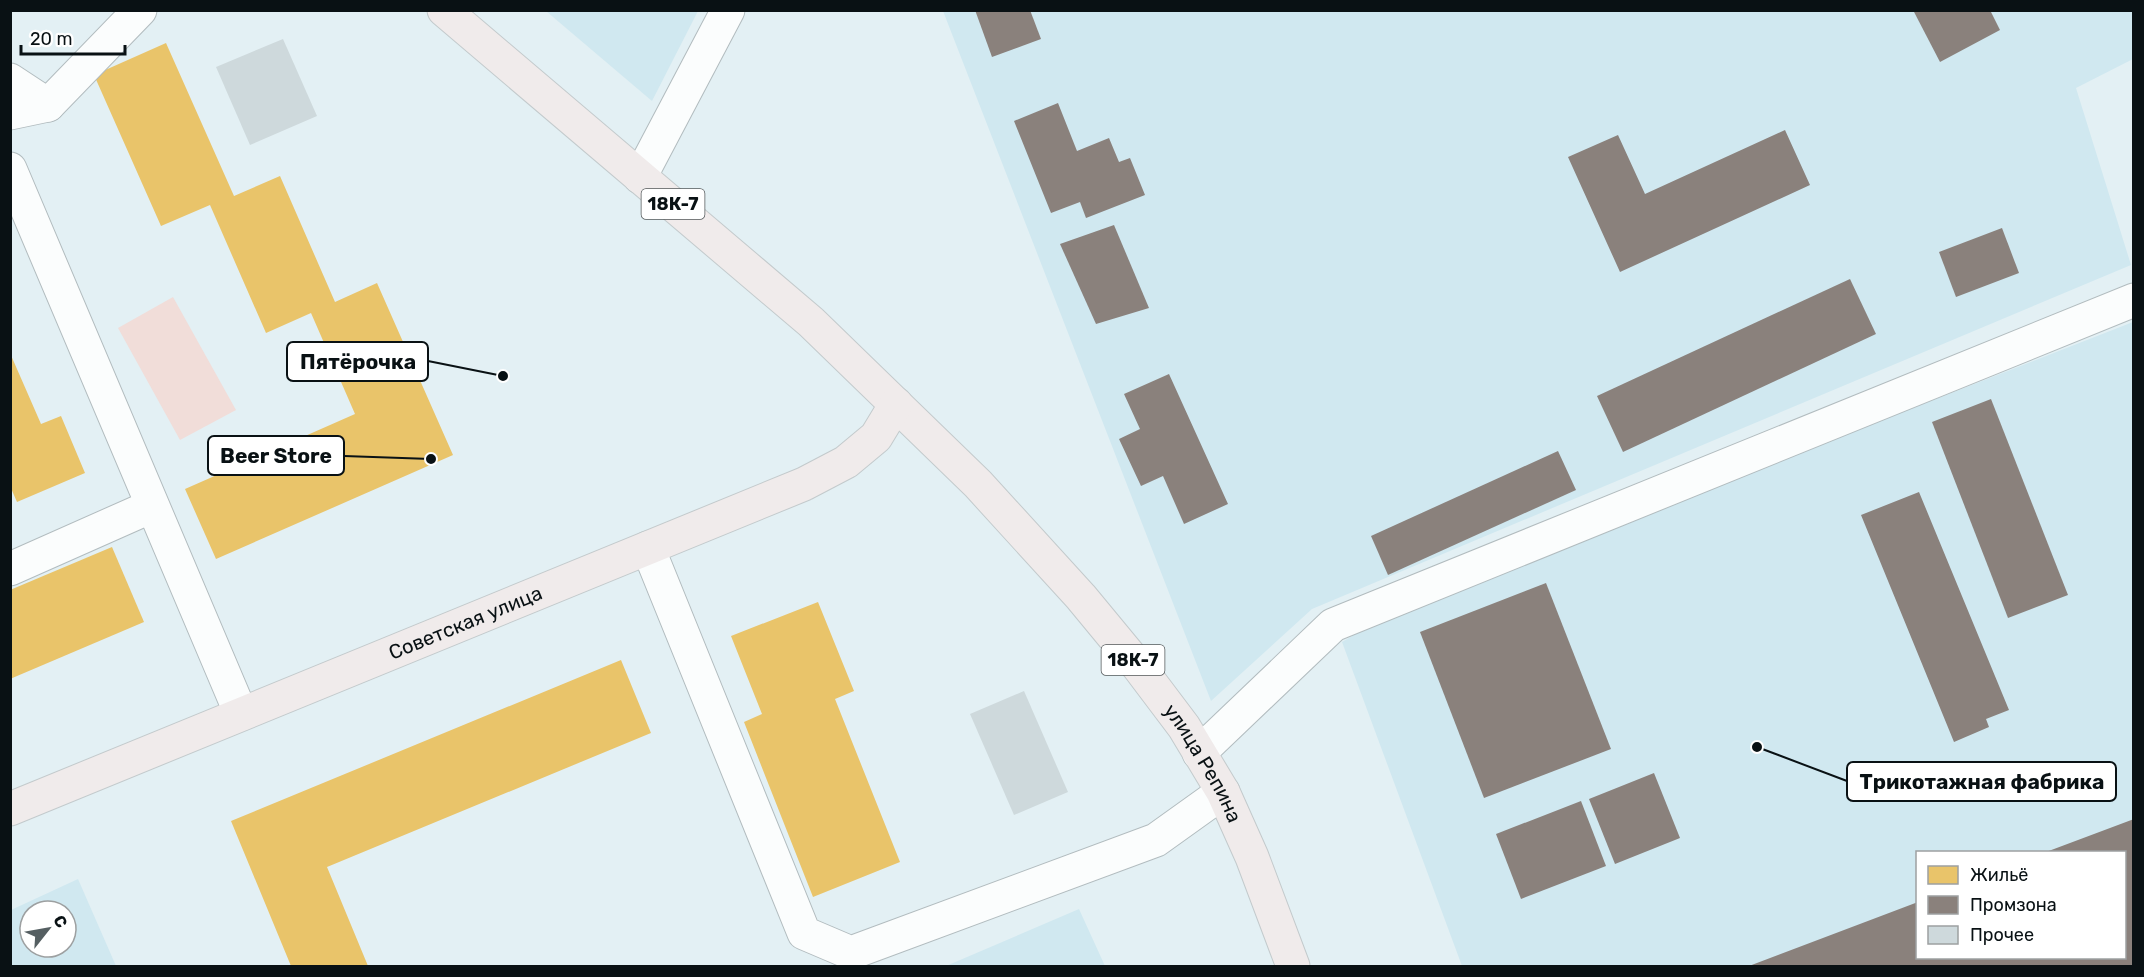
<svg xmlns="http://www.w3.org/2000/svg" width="2144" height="977" font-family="Rubik,sans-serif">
  <rect width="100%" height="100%" fill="#e3f0f4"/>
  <!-- built -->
  <g fill="#d0e8f0" fill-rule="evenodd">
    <polygon points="546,11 698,11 652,101"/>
    <polygon points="943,11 2133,11 2133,59 2076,88 2131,265 1312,609 1211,701"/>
    <path d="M2133 322V966H1462L1342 642 1400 608ZM1918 852H2124V958H1918Z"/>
    <path d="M78 879 116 966H11V910ZM30 911H66V947H30Z"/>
    <polygon points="1079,909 1105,966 946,966"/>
  </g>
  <!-- green -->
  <polygon fill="#f1ddd9" points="173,297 236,410 180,440 118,328"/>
  <!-- homes -->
  <g fill="#e9c46a">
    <polygon points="166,43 234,196 280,176 335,302 377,283 453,455 216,559 185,489 355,414 311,313 266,333 210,205 161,226 94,75"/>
    <polygon points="10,353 41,424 61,416 85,473 17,502 10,486"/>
    <polygon points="112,547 144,622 10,679 10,590"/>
    <polygon points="818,602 854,691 835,699 900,862 813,897 744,722 762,714 731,636"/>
    <polygon points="621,660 651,733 327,867 368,966 291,966 231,821"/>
  </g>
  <!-- industry -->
  <g fill="#8a817c">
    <polygon points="975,10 1030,10 1041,39 992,57"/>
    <polygon points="1913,10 1990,10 2000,30 1940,62"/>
    <polygon points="1058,103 1077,151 1109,138 1119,162 1130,158 1145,195 1086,218 1080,202 1051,213 1014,121"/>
    <polygon points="1785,130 1810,185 1620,272 1568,157 1618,135 1645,194"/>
    <polygon points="1114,225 1149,308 1096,324 1060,244"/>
    <polygon points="2002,228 2019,273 1956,297 1939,252"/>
    <polygon points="1850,279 1876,334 1623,452 1597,396"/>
    <polygon points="1169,374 1228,504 1184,524 1163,476 1141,486 1119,439 1140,429 1124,394"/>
    <polygon points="1991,399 2068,595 2008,618 1932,422"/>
    <polygon points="1558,451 1576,490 1388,575 1371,536"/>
    <polygon points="1919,492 2009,710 1986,719 1989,727 1954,742 1861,515"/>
    <polygon points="1546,583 1611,749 1484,798 1420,632"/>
    <polygon points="1654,773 1680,838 1615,864 1589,799"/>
    <polygon points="1581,801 1606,866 1521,899 1496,834"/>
    <polygon points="2134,819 2134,966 1749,966 1918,902 1918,958 2124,958 2124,852 2046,852"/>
  </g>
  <!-- building -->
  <g fill="#ced9dc">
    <polygon points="283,39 317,116 250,145 216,67"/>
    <polygon points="1024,691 1068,792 1014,815 970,714"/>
  </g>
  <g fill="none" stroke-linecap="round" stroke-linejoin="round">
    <defs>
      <g id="minor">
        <polyline points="10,80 48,105"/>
        <polyline points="10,113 48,105 140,10"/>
        <polyline points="10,169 241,714"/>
        <polyline points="640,177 728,10"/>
        <polyline points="648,548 804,933 851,953 1156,840 1223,792"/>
        <polyline points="10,569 152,506"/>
        <polyline points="1199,753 1333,625 2134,300"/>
      </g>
      <g id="major">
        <path id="s1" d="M444 10 811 322 978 484 1081 597 1138 666 1184 727 1223 792 1252 857 1293 966"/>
        <path id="s2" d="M10 809 804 484 846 462 876 437 896 404"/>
      </g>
    </defs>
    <!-- minor casing -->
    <use href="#minor" stroke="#b2bcbf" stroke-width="35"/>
    <!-- major casing -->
    <use href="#major" stroke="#c3cacc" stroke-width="35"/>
    <!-- minor -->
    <use href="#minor" stroke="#fbfdfd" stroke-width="33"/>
    <!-- major -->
    <use href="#major" stroke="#f0ebeb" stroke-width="33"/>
  </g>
  <g text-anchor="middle" stroke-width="6" stroke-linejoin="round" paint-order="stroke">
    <!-- shield labels -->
    <g fill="#fff" stroke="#53585a" stroke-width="1.5">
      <rect x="641.5" y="189" width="63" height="30" rx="4.5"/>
      <rect x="1101.5" y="645" width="63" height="30" rx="4.5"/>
    </g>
    <g font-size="18" font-weight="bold" fill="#091114">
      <text x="673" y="210">18К-7</text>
      <text x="1133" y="666">18К-7</text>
    </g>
    <!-- street labels -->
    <g font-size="20" fill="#091114" stroke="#fff">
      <text dy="7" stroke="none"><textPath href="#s2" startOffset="492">Советская улица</textPath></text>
      <text dy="7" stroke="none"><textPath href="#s1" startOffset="1074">улица Репина</textPath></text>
    </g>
  </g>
  <!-- callouts -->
  <path fill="none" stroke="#091114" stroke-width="2" d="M503 376L428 361M431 459L344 456M1757 747L1847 781"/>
  <g fill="#091114" stroke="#fff" stroke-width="2">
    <circle cx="503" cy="376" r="6"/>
    <circle cx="431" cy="459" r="6"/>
    <circle cx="1757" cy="747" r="6"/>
  </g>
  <g fill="#fff" stroke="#091114" stroke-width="2">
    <rect x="287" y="342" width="141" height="39" rx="6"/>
    <rect x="208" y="436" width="136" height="39" rx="6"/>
    <rect x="1847" y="762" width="269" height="39" rx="6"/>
  </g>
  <g font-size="21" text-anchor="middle" font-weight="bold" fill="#091114">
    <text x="358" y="369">Пятёрочка</text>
    <text x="276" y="463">Beer Store</text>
    <text x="1982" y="789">Трикотажная фабрика</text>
  </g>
  <!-- border -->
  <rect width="2144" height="977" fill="none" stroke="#091114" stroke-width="24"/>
  <!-- legend -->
  <rect x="1916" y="851" width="210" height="108" fill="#ffffff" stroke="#9da0a1" stroke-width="1.5"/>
  <rect x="1928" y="866" width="30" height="18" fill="#e9c46a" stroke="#9da0a1" stroke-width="1.5"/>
  <text x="1970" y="881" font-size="18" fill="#091114">Жильё</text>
  <rect x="1928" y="896" width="30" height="18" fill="#8a817c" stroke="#9da0a1" stroke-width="1.5"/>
  <text x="1970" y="911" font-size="18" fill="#091114">Промзона</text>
  <rect x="1928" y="926" width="30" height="18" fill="#ced9dc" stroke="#9da0a1" stroke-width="1.5"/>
  <text x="1970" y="941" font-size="18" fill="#091114">Прочее</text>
  <!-- north arrow -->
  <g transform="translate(48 929) rotate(59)"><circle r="28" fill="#ffffff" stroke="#9da0a1" stroke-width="1.5"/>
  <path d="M0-4.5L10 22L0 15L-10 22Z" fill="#555f62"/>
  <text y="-9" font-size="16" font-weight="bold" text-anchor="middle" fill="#091114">С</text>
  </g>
  <!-- scale -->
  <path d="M21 45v9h104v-9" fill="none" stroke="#091114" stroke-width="3"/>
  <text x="30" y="45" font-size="18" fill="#091114" stroke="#ffffff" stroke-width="4.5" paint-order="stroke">20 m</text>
</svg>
